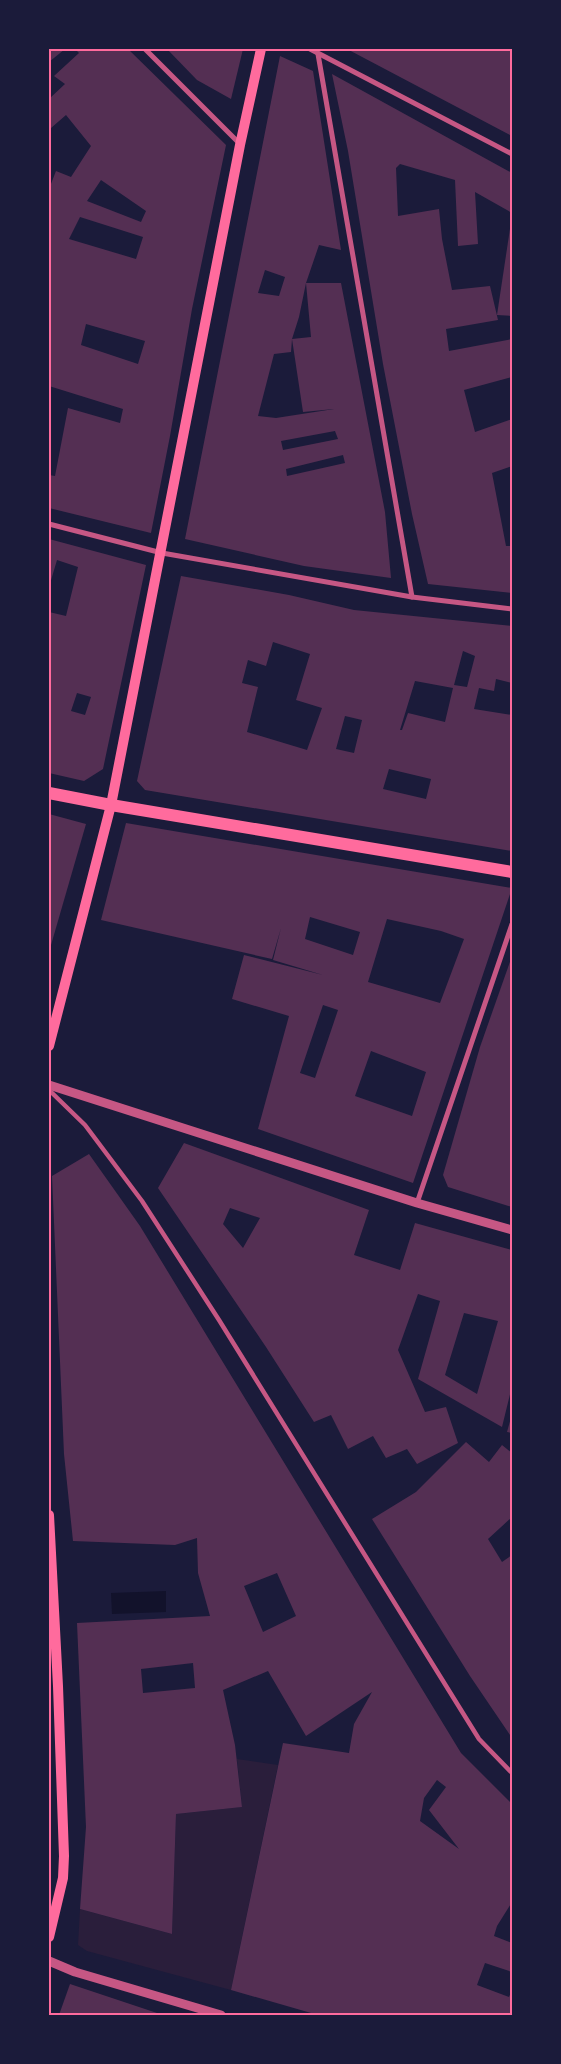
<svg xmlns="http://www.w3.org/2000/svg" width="561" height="2064" font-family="'Exo 2',sans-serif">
  <rect width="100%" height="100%" fill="#1b1b3a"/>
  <!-- green -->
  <polygon fill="#2a1e3b" points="237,1759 278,1765 231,1990 87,1951 78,1945 80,1909 172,1934 176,1814 242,1807"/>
  <!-- water -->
  <polygon fill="#12122b" points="166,1591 166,1612 112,1614 111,1593"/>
  <!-- building -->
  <g fill="#542f53" fill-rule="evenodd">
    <polygon points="49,49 65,49 49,62"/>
    <path d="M75 49H128L226 145 192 309 170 436 151 533 49 508V475L55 476 68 408 120 423 123 409 49 386V189L56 171 71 177 91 146 66 115 51 128 49 126V99L65 84 54 76 79 53ZM101 180 146 211 141 222 87 201ZM80 217 143 237 136 259 69 239ZM86 324 145 341 138 364 81 345Z"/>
    <polygon points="167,49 243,49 231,99 197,80"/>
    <polygon points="347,49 497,49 501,51 502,49 512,49 512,136"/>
    <path d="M280 56 313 71 341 250 319 245 306 283H341L385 512 391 578 304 566 185 539ZM265 270 285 277 279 296 258 293ZM306 283 311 337 292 339 299 317ZM292 339 303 412 334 409 276 418 258 416 274 354 291 352ZM335 431 338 439 283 450 281 441ZM343 455 345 463 287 476 286 469Z"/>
    <polygon points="332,74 512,173 512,213 475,192 478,244 458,246 455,180 400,164 396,168 398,216 439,209 442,239 452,290 490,286 498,320 446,329 449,351 512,339 512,377 464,390 475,432 512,419 512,466 492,473 506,546 512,546 512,593 428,584 412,514 383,364 348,151"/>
    <polygon points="511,222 512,316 497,315"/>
    <path d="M49 539 146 565 103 769 84 781 49 773V676L51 668H49V612L66 616 78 567 57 560 49 587ZM77 693 91 697 85 715 71 711Z"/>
    <path d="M181 576 289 595 354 610 512 626V683L496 679 494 691 479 688 474 709 512 715V851L145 790 137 781ZM273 642 310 654 296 700 322 708 307 750 247 732 258 687 242 683 248 660 266 666ZM463 651 475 656 467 687 454 685ZM415 681 453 688 445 722 408 713 402 730H400ZM345 716 362 720 354 753 336 749ZM389 769 431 779 426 799 383 789Z"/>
    <polygon points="49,814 86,824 49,952"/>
    <path d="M126 823 512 888 413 1183 258 1129 289 1016 232 999 244 955 323 975 273 960 281 928 272 959 101 920ZM310 917 360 932 353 955 305 939ZM387 919 441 931 464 939 440 1003 368 982ZM323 1005 338 1010 315 1078 300 1073ZM371 1051 426 1072 412 1116 355 1096Z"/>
    <polygon points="512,956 512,1207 448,1187 443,1175 480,1047"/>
    <path d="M184 1143 369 1210 354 1255 400 1270 415 1223 512 1250V1386L502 1427 418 1379 440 1301 418 1294 398 1350 425 1412 446 1407 458 1443 417 1464 407 1449 386 1458 373 1436 348 1449 331 1415 314 1422 266 1347 158 1188ZM230 1208 260 1218 243 1248 223 1224ZM464 1313 498 1321 477 1394 445 1375Z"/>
    <path d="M89 1154 140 1226 461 1753 512 1804V1902L497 1926 494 1936 512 1943V1972L485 1963 477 1985 509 1997 512 1990V2015H318L231 1990 283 1743 349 1753 354 1724 372 1692 306 1736 268 1671 223 1690 235 1745 242 1807 176 1814 172 1934 80 1909 86 1827 77 1623 210 1616 198 1573 197 1538 175 1545 73 1541 64 1454 52 1176ZM277 1573 296 1616 263 1632 244 1586ZM193 1663 195 1688 143 1693 141 1669ZM437 1780 446 1787 429 1810 459 1849 420 1821 424 1798Z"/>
    <polygon points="512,1414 512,1433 507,1432"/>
    <polygon points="466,1442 489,1462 502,1445 512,1453 512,1517 488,1539 502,1562 512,1555 512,1738 470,1676 372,1519 416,1492"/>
    <polygon points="70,1984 163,2015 59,2015"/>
  </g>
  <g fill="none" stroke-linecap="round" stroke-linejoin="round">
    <!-- pedestrian -->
    <polyline stroke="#c65784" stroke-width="4.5" points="49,1090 85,1125 142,1201 219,1320 479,1739 512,1773"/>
    <!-- minor -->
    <g stroke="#c65784" stroke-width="5">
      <polyline points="145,49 240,144"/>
      <polyline points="310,49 512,154"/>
      <polyline points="318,54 412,597"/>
      <polyline points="49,524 162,553 412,597 512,609"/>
      <polyline points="417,1203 512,924"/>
    </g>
    <!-- tertiary -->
    <g stroke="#c65784" stroke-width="9">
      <polyline points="49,1085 417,1203 512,1230"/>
      <polyline points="49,1961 75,1972 221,2015"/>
    </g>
    <!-- secondary -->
    <g stroke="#ff6b9d" stroke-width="10">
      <polyline points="49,1046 111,805 240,145 261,49"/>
      <polyline points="49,1515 58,1686 64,1856 63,1878 49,1937"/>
    </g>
    <!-- primary -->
    <polyline stroke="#ff6b9d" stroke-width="12" points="49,793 111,805 512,872"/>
  </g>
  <!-- border -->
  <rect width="561" height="2064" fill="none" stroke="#1b1b3a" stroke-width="100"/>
  <rect x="50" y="50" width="461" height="1964" fill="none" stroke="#ff6b9d" stroke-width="2"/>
</svg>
